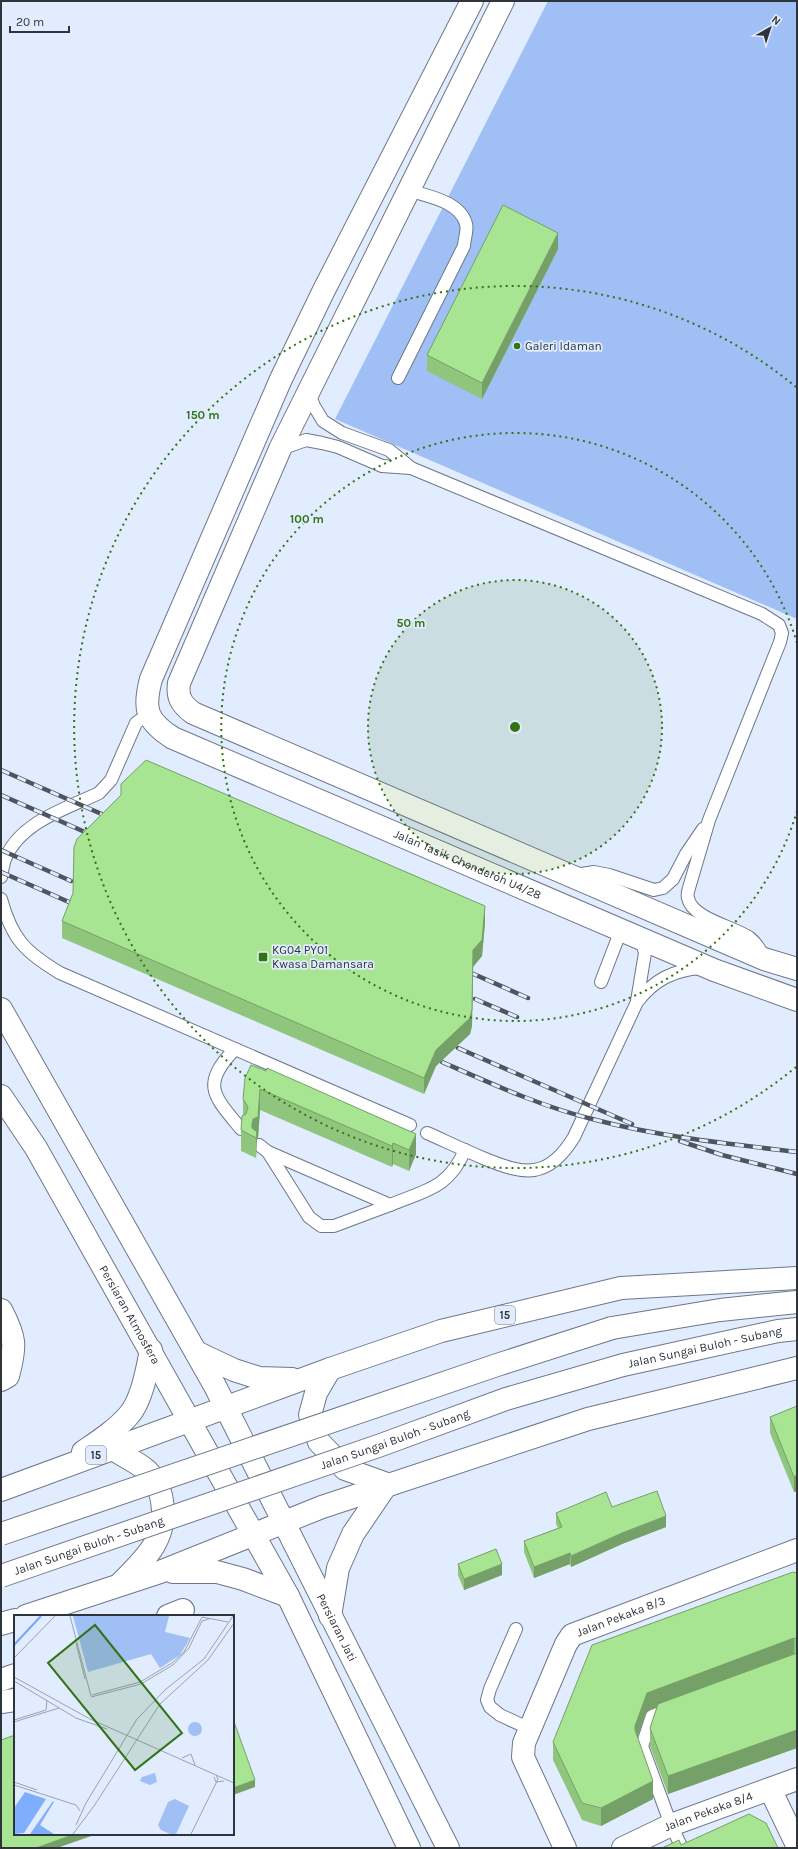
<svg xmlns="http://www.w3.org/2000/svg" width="798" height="1849" font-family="Karla,sans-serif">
  <rect width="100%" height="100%" fill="#e1ecfe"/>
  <!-- green -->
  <polygon fill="#9fbff5" points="548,1 797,1 797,619 335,419"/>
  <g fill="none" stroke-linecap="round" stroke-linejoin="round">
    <defs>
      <g id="service">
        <path d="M398 378 464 246C464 240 468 230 466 224 460 201 427 196 408 190"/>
        <path d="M308 391 314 406 323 421 342 433 389 450 411 468 762 614 779 625 782 633 780 642 709 820 689 888C688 891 687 895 688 898 692 919 735 927 750 938 756 943 760 949 763 956"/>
        <polyline points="281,449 306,440 322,443 338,447 382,466 411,468"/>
        <polyline points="575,875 594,872 609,875 654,890 663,888 673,879 686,854 703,829"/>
        <path d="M1 877C2 871 3 865 5 859 20 822 66 809 99 793L111 780 136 723 148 714"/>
        <path d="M1 899C12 939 25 952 60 973L410 1125"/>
        <polyline points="637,938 643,946 645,953 637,1001"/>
        <polyline points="601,982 621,930"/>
        <path d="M235 1049C200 1085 214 1096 241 1129"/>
        <path d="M427 1133C445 1141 464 1150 483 1158 524 1175 548 1180 574 1137L637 1002C654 980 673 970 701 968"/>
        <path d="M259 1145 268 1152 390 1205C426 1190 448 1189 465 1150"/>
        <polyline points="268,1152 309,1217 321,1226 334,1226 390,1205"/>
        <polyline points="516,1629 490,1689 487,1700 490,1707 500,1715 530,1729"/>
        <polyline points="670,1709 652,1716 642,1746 671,1825 682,1848"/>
      </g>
      <g id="minor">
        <path d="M1 1310C16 1338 16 1346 8 1376L1 1380"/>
        <polyline points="168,1616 183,1610"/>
        <polyline points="1,1680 15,1675"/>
        <polyline points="1,1702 15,1700"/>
        <polyline points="770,1789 797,1845"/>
        <path id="s1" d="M565 1848 523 1757 524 1743 566 1644 572 1635 797 1550"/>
        <path id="s2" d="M623 1848 671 1825 797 1779"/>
      </g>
      <g id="tertiary">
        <path id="s3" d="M472 1 323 292 281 379 151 679C143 709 146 721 173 738L714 970 797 1000"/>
        <path d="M503 1 280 449 179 683C177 697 181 704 193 713L764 959 797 969"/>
      </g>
      <g id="secondary">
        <path id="s4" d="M1 1009 215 1386 448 1848"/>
        <path id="s5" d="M1 1096 36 1148 288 1596 409 1848"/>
      </g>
      <g id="trunk">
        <polyline points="612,1328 720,1310 797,1302"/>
        <polyline points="196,1352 234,1370 259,1378 292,1379"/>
        <path id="s6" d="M623 1365 778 1331 797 1329"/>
        <polyline points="330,1369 316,1393 310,1415 319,1442 345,1469 387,1484"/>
        <path d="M113 1449C123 1456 135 1461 145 1469 155 1478 160 1488 162 1501 168 1538 146 1558 121 1583"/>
        <path d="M83 1452C99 1441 116 1430 129 1415 142 1400 147 1370 151 1350"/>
        <polyline points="1,1490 330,1369 441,1331 621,1288 797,1278"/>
        <polyline points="173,1572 217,1572 243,1579 288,1596"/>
        <polyline points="26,1616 160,1572 322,1507 588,1419 797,1368"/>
        <polyline points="330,1616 338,1568 353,1534 387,1484"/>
        <polyline points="1,1624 15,1620"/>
      </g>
    </defs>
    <!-- service casing -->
    <use href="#service" stroke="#6e7788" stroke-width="14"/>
    <!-- minor casing -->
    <use href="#minor" stroke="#6e7788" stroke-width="24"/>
    <!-- tertiary casing -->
    <use href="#tertiary" stroke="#6e7788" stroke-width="24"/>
    <!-- secondary casing -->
    <use href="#secondary" stroke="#6e7788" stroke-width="24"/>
    <!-- trunk casing -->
    <use href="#trunk" stroke="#6e7788" stroke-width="24"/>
    <!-- service -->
    <use href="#service" stroke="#fff" stroke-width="12"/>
    <!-- minor -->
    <use href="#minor" stroke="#fff" stroke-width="22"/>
    <!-- tertiary -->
    <use href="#tertiary" stroke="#fff" stroke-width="22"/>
    <!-- secondary -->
    <use href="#secondary" stroke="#fff" stroke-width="22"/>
    <!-- trunk -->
    <use href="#trunk" stroke="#fff" stroke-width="22"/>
    <defs>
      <g id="rail">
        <polyline points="1,770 113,819"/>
        <polyline points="1,795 94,836"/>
        <polyline points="1,850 71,881"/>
        <polyline points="1,872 71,903"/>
        <polyline points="469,972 528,998"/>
        <polyline points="475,999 517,1017"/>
        <polyline points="458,1048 632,1124"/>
        <path d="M442 1062C492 1084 542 1107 596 1120 661 1137 730 1144 797 1152"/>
        <polyline points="680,1141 722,1155 797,1174"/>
      </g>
    </defs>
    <!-- rail casing -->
    <use href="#rail" stroke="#4f555e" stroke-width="4.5"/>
    <!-- rail -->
    <use href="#rail" stroke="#e1ecfe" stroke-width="3" stroke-dasharray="9" stroke-linecap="butt"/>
    <defs>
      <g id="trunk-bridge">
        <polyline points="1,1534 497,1365 612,1328"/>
        <path id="s7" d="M1 1576 381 1445 506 1399 623 1365"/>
      </g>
    </defs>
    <!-- trunk-bridge casing -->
    <use href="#trunk-bridge" stroke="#6e7788" stroke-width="24" stroke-linecap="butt"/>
    <!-- trunk-bridge -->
    <use href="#trunk-bridge" stroke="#fff" stroke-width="22"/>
  </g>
  <!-- wall -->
  <g fill="#90c57e">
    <polygon points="558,249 482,399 427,371 427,355"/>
    <polygon points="62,921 485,923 482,956 473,967 472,1026 470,1034 436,1066 424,1094 62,938"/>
    <polygon points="267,1068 416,1154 409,1171 393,1164 392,1167 260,1110 258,1138 257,1138 256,1158 241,1151 241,1130 243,1115 243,1099 266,1071"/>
    <polygon points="797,1406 797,1491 794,1492 770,1433 770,1417"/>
    <polygon points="612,1507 666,1527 622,1544 571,1567 570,1564 534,1578 524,1552 524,1541 558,1528 556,1524 556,1513"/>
    <polygon points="458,1564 502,1575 464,1590 458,1575"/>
    <polygon points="797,1573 797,1748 668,1794 650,1746 650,1728 657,1707 647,1711 637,1737 653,1799 601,1826 582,1820 553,1760 553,1742"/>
  </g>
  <!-- shaded-wall -->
  <g fill="#75a067">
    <polygon points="558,233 558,249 482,399 482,383"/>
    <polygon points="485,906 485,923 482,956 473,967 472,1026 470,1034 436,1066 424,1094 424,1078 473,950"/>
    <polygon points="260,1089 260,1110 258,1138 257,1138 256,1158 256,1138 252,1135 252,1124"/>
    <polygon points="416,1134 416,1154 409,1171 409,1150"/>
    <polygon points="393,1143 393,1164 392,1167 392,1146"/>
    <polygon points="797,1475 797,1491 794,1492 794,1477"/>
    <polygon points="666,1516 666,1527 622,1544 571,1567 571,1556 622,1533"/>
    <polygon points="570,1553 570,1564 534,1578 534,1567"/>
    <polygon points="502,1564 502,1575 464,1590 464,1579"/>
    <polygon points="794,1638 794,1656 647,1711 635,1744 635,1726 647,1693"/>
    <polygon points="797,1730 797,1748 668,1794 668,1776"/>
    <polygon points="255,1780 255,1787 233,1795 233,1788"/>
    <polygon points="653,1781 653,1799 601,1826 601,1808"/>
    <polygon points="75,1834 97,1834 57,1848 36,1848"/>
  </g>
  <!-- building -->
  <g fill="#a7e593" stroke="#75a067">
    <polygon points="503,205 558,233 482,383 427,355"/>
    <polygon points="146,760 485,906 482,940 473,950 472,1009 470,1018 436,1050 424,1078 62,921 73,893 74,847 77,839 121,795 121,784"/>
    <polygon points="251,1065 266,1071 267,1068 416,1134 409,1150 393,1143 392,1146 260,1089 258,1117 253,1119 252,1124 252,1128 257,1132 256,1138 241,1130 242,1116 246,1114 248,1107 243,1099 245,1078"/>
    <polygon points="797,1406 797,1475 794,1477 770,1417"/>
    <polygon points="657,1491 666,1516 622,1533 571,1556 570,1553 534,1567 524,1541 562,1527 556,1513 606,1492 612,1507"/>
    <polygon points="496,1549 502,1564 464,1579 458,1564"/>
    <polygon points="793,1572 797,1573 797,1639 794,1638 647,1693 635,1726 635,1730 653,1781 601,1808 582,1803 553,1742 592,1645"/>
    <polygon points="797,1653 797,1730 668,1776 650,1728 658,1704"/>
    <polygon points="233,1719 255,1780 233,1788"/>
    <polygon points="15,1735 15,1834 75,1834 36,1848 1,1848 1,1740"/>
    <polygon points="749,1814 766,1823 778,1848 662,1848 679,1840 681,1845"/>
  </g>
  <!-- distance rings -->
  <circle cx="515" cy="727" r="147" fill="#317413" fill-opacity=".12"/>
  <g fill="none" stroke="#317413" stroke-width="2" stroke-dasharray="2 4">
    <circle cx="515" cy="727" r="147"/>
    <path d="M797 811A294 294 0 1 1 797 643"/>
    <path d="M796 1067A441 441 0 1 1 796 387"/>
  </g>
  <!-- markers -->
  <g fill="#317413" stroke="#e1ecfe" stroke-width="1.5">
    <circle cx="517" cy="346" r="4"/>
    <rect x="258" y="952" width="10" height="10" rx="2"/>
  </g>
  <g text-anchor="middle" stroke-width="3.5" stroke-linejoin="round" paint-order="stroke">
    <!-- shield labels -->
    <g fill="#e1ecfe" stroke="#646a75" stroke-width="1">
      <rect x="495" y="1306" width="20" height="18" rx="3"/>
      <rect x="86" y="1446" width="20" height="18" rx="3"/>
    </g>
    <g font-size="11" font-weight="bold" fill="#2f333a">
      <text x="505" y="1319">15</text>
      <text x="96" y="1459">15</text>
    </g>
    <!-- poi labels -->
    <g font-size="12" fill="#2f333a" stroke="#e1ecfe" text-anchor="start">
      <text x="525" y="350">Galeri Idaman</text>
      <text x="272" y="954">KG04 PY01<tspan x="272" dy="14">Kwasa Damansara</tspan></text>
    </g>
    <!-- street labels -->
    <g font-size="12" fill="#2f333a" stroke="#e1ecfe">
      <text dy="4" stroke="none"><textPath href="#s3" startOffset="1141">Jalan Tasik Chenderoh U4/28</textPath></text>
      <text dy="4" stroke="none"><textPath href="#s5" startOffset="254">Persiaran Atmosfera</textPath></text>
      <text dy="4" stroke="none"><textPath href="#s6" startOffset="84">Jalan Sungai Buloh - Subang</textPath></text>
      <text dy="4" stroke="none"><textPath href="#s7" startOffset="417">Jalan Sungai Buloh - Subang</textPath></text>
      <text dy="4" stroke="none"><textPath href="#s7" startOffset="93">Jalan Sungai Buloh - Subang</textPath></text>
      <text dy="4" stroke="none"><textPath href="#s1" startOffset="285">Jalan Pekaka 8/3</textPath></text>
      <text dy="4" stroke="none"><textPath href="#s4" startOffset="704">Persiaran Jati</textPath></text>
      <text dy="4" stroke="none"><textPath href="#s2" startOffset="93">Jalan Pekaka 8/4</textPath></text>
    </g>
  </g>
  <!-- overview -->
  <g transform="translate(14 1615)">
    <rect width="220" height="220" fill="#e1ecfe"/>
    <path d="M59 1H155L151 17 176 23 166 40 146 53 137 39 74 57ZM174 114a7 7 0 1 1 14 0a7 7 0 1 1-14 0ZM141 158 143 167 136 170 126 166 128 162ZM161 184 175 191 162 219H156L147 215 144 210 154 187Z" fill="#9fbff5"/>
    <path d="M11 177 32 184 10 218 0 219V193ZM39 186 40 187 26 210 40 219H16Z" fill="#80aefe"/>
    <path fill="none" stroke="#78a6f5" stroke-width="2" d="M0 30 27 1"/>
    <path fill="none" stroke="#9aa2b0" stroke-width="1" d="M56 1 77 81M62 28 71 64M0 43 41 1M0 62 76 104 220 168M0 66 62 103 93 114M78 80 126 67 158 48 170 37 188 2 214 7M77 82 127 69 159 50 175 33 188 6 195 4M0 105 32 95 33 85M0 107 45 93M168 143 177 139 181 150M200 162 202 167 210 166M0 167 23 175M0 170 62 190 66 196M62 210 72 188 123 104 152 74 190 44 219 1M59 219 80 191 146 89 194 45 220 8M177 219 204 164 202 160"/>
    <path fill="#317413" fill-opacity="0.15" stroke="#317413" stroke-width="2" d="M81 10 168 118 121 155 34 48Z"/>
    <rect width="220" height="220" fill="none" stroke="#2f333a" stroke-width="2"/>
  </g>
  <circle cx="515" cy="727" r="6" fill="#317413" stroke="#e1ecfe" stroke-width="2"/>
  <g font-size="12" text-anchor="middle" font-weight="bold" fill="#317413" stroke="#e1ecfe" stroke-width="3.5" stroke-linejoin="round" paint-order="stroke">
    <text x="203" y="419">150 m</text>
    <text x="307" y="523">100 m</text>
    <text x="411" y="627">50 m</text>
  </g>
  <!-- border -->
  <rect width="798" height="1849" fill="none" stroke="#2f333a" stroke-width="4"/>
  <!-- north arrow -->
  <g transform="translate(770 28) rotate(39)" stroke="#e1ecfe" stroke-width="3" paint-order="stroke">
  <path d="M0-3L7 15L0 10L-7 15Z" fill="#2f333a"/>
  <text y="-6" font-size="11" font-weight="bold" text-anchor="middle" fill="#2f333a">N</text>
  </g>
  <!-- scale -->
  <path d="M10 26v6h59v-6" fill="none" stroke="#2f333a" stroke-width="2"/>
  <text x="16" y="26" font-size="12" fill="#2f333a" stroke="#e1ecfe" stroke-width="3" paint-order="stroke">20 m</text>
</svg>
